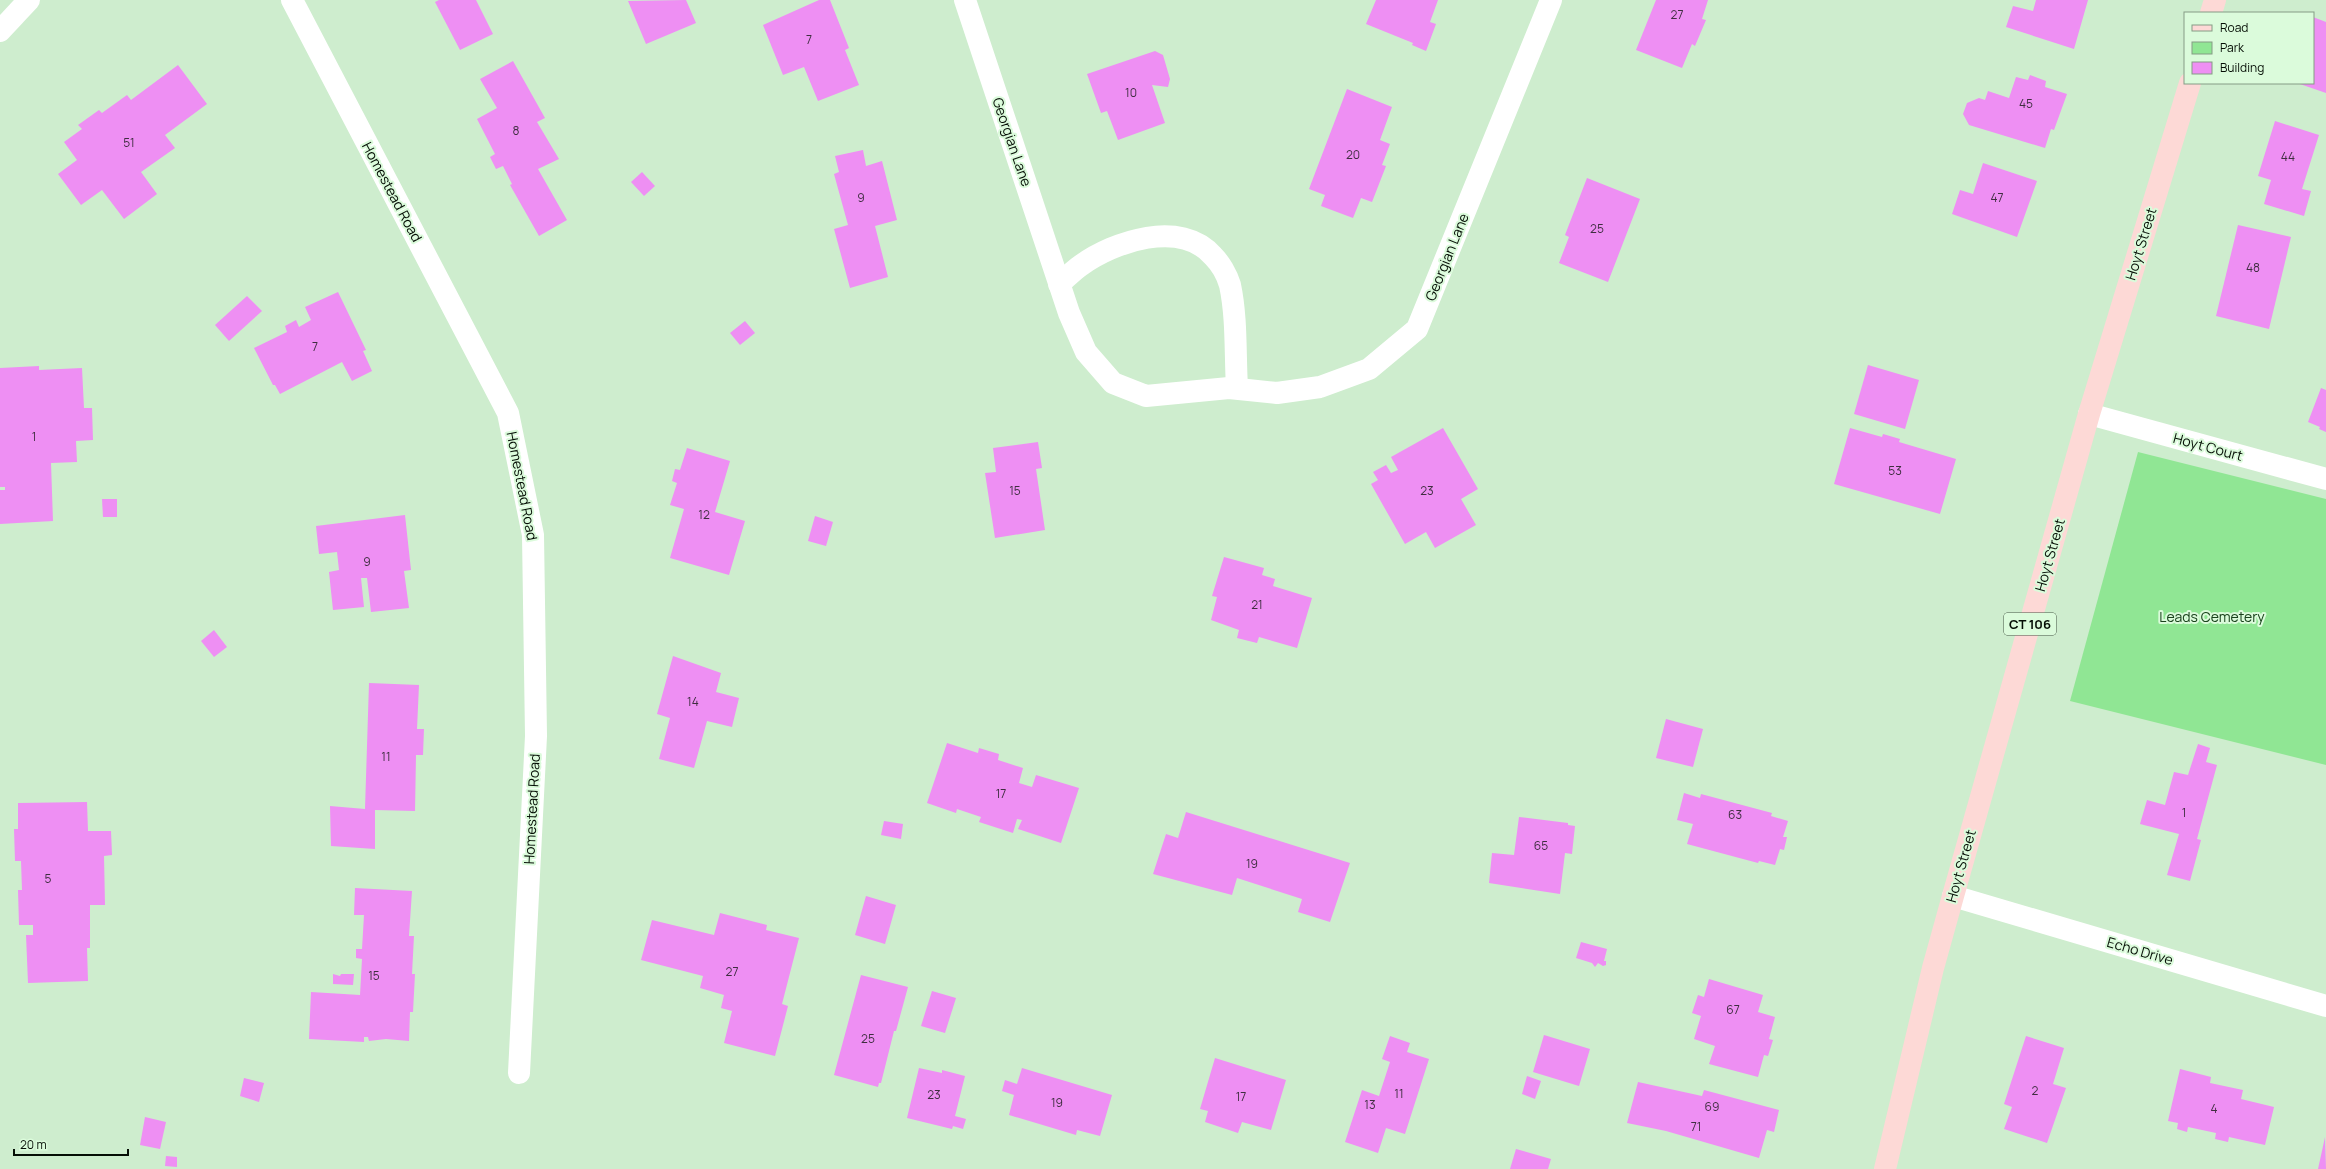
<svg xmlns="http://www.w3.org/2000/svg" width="2326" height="1169" font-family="Manrope,sans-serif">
  <rect width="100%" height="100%" fill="#ceedce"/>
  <!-- green -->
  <polygon fill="#90e694" points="2138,452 2326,499 2326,765 2070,701"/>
  <!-- building -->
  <g fill="#ee8ff3">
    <polygon points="439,0 476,0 493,34 460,50 435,2"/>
    <polygon points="686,0 696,23 646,44 628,1"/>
    <polygon points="819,0 830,0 849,48 845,50 859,85 818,101 804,67 783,75 763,25"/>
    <polygon points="1376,0 1438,0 1430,22 1436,24 1426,51 1412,45 1413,43 1366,24"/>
    <polygon points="1656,0 1708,0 1702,19 1706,20 1695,46 1692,44 1682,68 1636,50"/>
    <polygon points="2036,0 2088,0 2074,49 2006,27 2013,6 2033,11"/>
    <polygon points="2313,17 2326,22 2326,93 2297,83 2313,83"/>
    <polygon points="1155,51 1163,55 1170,79 1168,87 1152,85 1165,123 1118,140 1107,111 1101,113 1087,74"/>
    <polygon points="513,61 545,118 537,122 559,159 538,169 567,220 539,236 510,185 512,184 503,166 496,169 490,157 495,154 477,119 497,108 480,79"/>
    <polygon points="178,65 207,104 165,135 175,148 141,172 157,194 124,219 102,190 81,205 58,174 77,160 64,142 82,129 78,125 99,110 102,113 127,95 131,100"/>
    <polygon points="2030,75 2046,81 2045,87 2067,94 2054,130 2051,129 2045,148 1969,125 1963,114 1967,103 1979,98 1985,100 1988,91 2009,98 2016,77 2028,80"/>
    <polygon points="1347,89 1392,107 1380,140 1390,144 1382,165 1386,166 1372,202 1361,198 1353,218 1321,206 1325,195 1309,189"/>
    <polygon points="2275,121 2319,135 2302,189 2311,191 2304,216 2264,204 2271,180 2258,176"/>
    <polygon points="863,150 866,166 882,161 897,220 875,226 888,277 850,288 834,229 848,225 834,174 839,172 835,156"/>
    <polygon points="1983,163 2037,181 2017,237 1952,214 1960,190 1973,194"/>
    <polygon points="642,172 655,186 644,196 631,182"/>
    <polygon points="1587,178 1640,199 1608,282 1559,263 1569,237 1565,235"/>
    <polygon points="2238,225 2291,237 2269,329 2216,316"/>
    <polygon points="338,292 366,350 363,351 372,371 352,381 342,362 280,394 275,385 273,385 254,348 287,332 285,326 296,320 299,327 311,320 305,307"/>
    <polygon points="247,296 262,311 229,341 215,325"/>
    <polygon points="745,321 755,333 740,345 730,333"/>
    <polygon points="1868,365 1919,380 1905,429 1854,414"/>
    <polygon points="39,366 39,370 82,368 84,408 92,408 93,440 76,441 77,462 51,463 53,521 0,524 0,490 5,490 5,487 0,487 0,368"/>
    <polygon points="2321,388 2326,390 2326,432 2319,429 2320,427 2308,422"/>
    <polygon points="1443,428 1478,489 1461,499 1476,525 1435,548 1426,532 1405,544 1371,484 1378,480 1373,472 1386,465 1391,473 1398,470 1391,457"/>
    <polygon points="1850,428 1882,437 1883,434 1900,439 1899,442 1956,459 1940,514 1834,484"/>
    <polygon points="1038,442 1042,468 1036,469 1045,530 995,538 985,473 996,472 993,448"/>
    <polygon points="687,448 730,461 715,512 745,521 729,575 670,558 684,509 670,505 677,483 672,481 675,469 680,470"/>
    <polygon points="102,499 117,499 117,517 103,517"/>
    <polygon points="405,515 411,570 404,571 409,608 371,612 367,578 361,578 364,607 333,610 329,572 339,570 337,552 319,554 316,526"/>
    <polygon points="815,516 833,522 826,546 808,541"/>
    <polygon points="1224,557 1264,568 1262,575 1275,579 1273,586 1312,598 1297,648 1259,637 1257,643 1237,638 1239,630 1211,620 1217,597 1212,596"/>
    <polygon points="214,630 227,647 214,657 201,641"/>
    <polygon points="673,656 721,673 716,692 739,698 732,727 707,721 694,768 659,759 670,718 657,714"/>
    <polygon points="369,683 419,685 417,729 424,729 423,755 416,755 415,811 375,810 375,849 331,846 330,806 365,809"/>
    <polygon points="1666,719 1703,729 1693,767 1656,758"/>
    <polygon points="947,743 978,753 979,748 999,754 998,760 1023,768 1019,783 1032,787 1036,775 1079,788 1061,843 1018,829 1022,820 1017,819 1013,833 979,822 981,817 957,809 956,813 927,803"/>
    <polygon points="2198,744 2210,748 2206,762 2217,765 2197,839 2201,840 2190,881 2167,875 2179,834 2140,824 2147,800 2165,805 2174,772 2188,775"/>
    <polygon points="1684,793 1700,798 1701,794 1772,813 1771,816 1788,821 1783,837 1787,837 1784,850 1780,849 1775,865 1759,861 1758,863 1687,844 1693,824 1677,820"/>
    <polygon points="87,802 88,831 111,831 112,855 104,856 105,905 90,905 90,948 87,948 88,981 28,983 26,935 33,935 33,925 19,925 18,890 22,890 21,861 15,861 14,829 18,829 18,803"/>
    <polygon points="1186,812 1350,863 1330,922 1298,912 1302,899 1237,878 1232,895 1153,874 1166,834 1178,838"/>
    <polygon points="1519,817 1568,823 1568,825 1575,826 1572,854 1565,853 1560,894 1489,883 1492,853 1514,855"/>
    <polygon points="884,821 903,824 901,839 881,835"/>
    <polygon points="355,888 412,891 409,936 414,936 412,974 415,974 413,1012 410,1012 409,1041 386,1039 369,1041 368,1037 364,1037 364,1042 309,1039 311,992 360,995 362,959 356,958 356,949 362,949 364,915 354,915"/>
    <polygon points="866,896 896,905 885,944 855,935"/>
    <polygon points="720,913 767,925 766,930 799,938 782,1004 788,1006 775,1056 724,1043 732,1011 721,1008 724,995 700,988 703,976 641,960 652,920 714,935"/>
    <polygon points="1581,942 1607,949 1604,961 1606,961 1606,965 1603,966 1598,963 1595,967 1592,963 1576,958"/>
    <polygon points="333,974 340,976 341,974 354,974 353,985 333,984"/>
    <polygon points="861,975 908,987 896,1031 894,1031 881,1083 879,1083 878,1087 834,1075"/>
    <polygon points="1709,979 1763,995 1758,1012 1775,1017 1769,1039 1773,1040 1768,1056 1764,1055 1758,1077 1709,1064 1715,1046 1694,1039 1701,1016 1692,1013 1698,995 1704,997"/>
    <polygon points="932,991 956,998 945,1033 921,1026"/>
    <polygon points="1544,1035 1590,1049 1579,1086 1533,1072"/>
    <polygon points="1390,1036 1410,1043 1407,1052 1429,1059 1405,1134 1386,1128 1378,1153 1345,1142 1362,1090 1379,1096 1390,1062 1382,1059"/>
    <polygon points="2026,1036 2064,1048 2053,1084 2066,1088 2047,1143 2004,1129 2012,1107 2004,1104"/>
    <polygon points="1215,1058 1286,1080 1271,1130 1242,1122 1238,1133 1205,1122 1208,1111 1200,1109"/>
    <polygon points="919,1068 942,1073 942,1070 965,1076 955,1116 966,1119 963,1129 953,1126 952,1129 907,1118"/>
    <polygon points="1022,1068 1112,1095 1100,1136 1077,1130 1076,1135 1009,1115 1014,1095 1002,1091 1005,1080 1017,1084"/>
    <polygon points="2180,1069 2211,1077 2210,1083 2243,1090 2241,1099 2274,1107 2265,1145 2229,1137 2228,1142 2215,1139 2216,1133 2188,1127 2187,1132 2177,1129 2178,1123 2168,1121"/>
    <polygon points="1527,1076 1541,1081 1535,1099 1522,1094"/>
    <polygon points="244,1078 264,1083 259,1102 240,1096"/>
    <polygon points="1638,1082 1702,1096 1704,1090 1779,1110 1774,1132 1767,1130 1759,1158 1666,1131 1627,1123"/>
    <polygon points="145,1117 166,1122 160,1149 140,1145"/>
    <polygon points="2325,1137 2326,1169 2318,1169"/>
    <polygon points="1516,1149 1551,1159 1548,1169 1510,1169"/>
    <polygon points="166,1156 177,1157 177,1167 165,1166"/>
  </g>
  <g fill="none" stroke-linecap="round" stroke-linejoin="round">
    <!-- minor -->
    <g stroke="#fff" stroke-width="22">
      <polyline points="292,0 508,413 533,535 536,736 519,1073"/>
      <polyline points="965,0 1069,313 1086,352 1113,383 1146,396 1229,388 1277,393 1320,387 1369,369 1417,329 1551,0"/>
      <polyline points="0,31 29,0"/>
      <path d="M1059 284C1066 278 1073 271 1080 266 1114 241 1181 219 1213 256 1220 263 1227 275 1230 285 1237 318 1235 354 1237 388"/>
      <polyline points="2089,414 2326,479"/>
      <polyline points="1953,896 2326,1006"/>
    </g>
    <!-- major -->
    <g stroke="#fdd9d6" stroke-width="22">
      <polyline points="2211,13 2215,0"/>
      <polyline points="1885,1169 1933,968 1953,896 2089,414 2190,83"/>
    </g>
  </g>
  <g text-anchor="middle" stroke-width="4" stroke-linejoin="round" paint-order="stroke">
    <!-- number labels -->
    <g font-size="12" fill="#3f2e40">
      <text x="1677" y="19">27</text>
      <text x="809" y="44">7</text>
      <text x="1131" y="97">10</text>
      <text x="2026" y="108">45</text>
      <text x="516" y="135">8</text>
      <text x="129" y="147">51</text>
      <text x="1353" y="159">20</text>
      <text x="2288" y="161">44</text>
      <text x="861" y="202">9</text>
      <text x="1997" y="202">47</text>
      <text x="1597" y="233">25</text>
      <text x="2253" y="272">48</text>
      <text x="315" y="351">7</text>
      <text x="34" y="441">1</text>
      <text x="1895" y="475">53</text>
      <text x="1015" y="495">15</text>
      <text x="1427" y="495">23</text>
      <text x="704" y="519">12</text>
      <text x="367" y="566">9</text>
      <text x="1257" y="609">21</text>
      <text x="693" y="706">14</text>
      <text x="386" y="761">11</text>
      <text x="1001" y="798">17</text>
      <text x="2184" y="817">1</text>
      <text x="1735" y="819">63</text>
      <text x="1541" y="850">65</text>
      <text x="1252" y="868">19</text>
      <text x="48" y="883">5</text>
      <text x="732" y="976">27</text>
      <text x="374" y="980">15</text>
      <text x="1733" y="1014">67</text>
      <text x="868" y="1043">25</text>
      <text x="2035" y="1095">2</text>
      <text x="1399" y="1098">11</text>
      <text x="934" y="1099">23</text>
      <text x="1241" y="1101">17</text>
      <text x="1057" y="1107">19</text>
      <text x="1370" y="1109">13</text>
      <text x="1712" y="1111">69</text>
      <text x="2214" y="1113">4</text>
      <text x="1696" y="1131">71</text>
    </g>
    <!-- shield labels -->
    <rect fill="#dbfbdb" stroke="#455545" stroke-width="1" x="2004" y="613" width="52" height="22" rx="3"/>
    <g font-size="13" font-weight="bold" fill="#050e05">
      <text x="2030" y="629">CT 106</text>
    </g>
    <!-- street labels -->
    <g font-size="14" fill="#050e05" stroke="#dbfbdb">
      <text transform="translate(1012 142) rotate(71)" y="5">Georgian Lane</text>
      <text transform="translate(392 192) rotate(62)" y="5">Homestead Road</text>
      <text transform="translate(2141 244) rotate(-73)" y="5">Hoyt Street</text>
      <text transform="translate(1447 257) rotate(-68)" y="5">Georgian Lane</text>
      <text transform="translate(2208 447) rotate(15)" y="5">Hoyt Court</text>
      <text transform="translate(522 486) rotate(79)" y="5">Homestead Road</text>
      <text transform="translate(2050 555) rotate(-74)" y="5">Hoyt Street</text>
      <text transform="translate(532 809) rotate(-87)" y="5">Homestead Road</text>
      <text transform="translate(1961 866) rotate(-74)" y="5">Hoyt Street</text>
      <text transform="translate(2140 951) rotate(16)" y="5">Echo Drive</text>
    </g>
    <!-- park labels -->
    <g font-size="14" fill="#19421c" stroke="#dbfbdb">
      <text x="2212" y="622">Leads Cemetery</text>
    </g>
  </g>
  <!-- legend -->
  <rect x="2184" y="12" width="130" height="72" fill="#dbfbdb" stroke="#859c85"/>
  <rect x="2192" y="25" width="20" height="6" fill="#fdd9d6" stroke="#859c85"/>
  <text x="2220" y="32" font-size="12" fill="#050e05">Road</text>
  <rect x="2192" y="42" width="20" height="12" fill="#90e694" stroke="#859c85"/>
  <text x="2220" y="52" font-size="12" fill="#050e05">Park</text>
  <rect x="2192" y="62" width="20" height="12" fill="#ee8ff3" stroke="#859c85"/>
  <text x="2220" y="72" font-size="12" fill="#050e05">Building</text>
  <!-- scale -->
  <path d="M14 1149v6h114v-6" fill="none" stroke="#050e05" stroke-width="2"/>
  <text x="20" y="1149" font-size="12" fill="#050e05" stroke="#dbfbdb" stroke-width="3" paint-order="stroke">20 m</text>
</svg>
